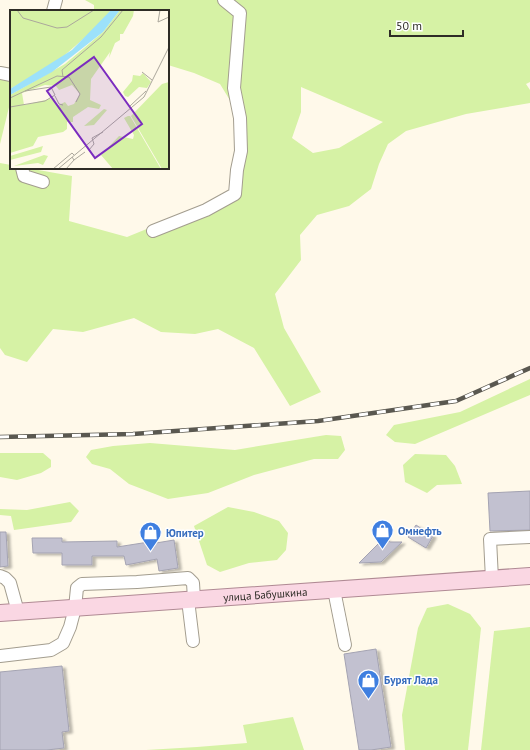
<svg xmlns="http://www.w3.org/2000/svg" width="530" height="750" font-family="'PT Sans',sans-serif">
  <defs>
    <filter id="shadow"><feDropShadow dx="3.5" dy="2" stdDeviation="1" flood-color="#0004"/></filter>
  </defs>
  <rect width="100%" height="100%" fill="#fff9ea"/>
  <!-- green -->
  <g fill="#d6f2a5" fill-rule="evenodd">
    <path d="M85 0H530V82L526 84 530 90V103L466 114 406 131 388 144 379 164 371 189 349 206 317 215 300 235 301 260 275 294 284 328 321 392 290 406 254 348 218 329 195 334 161 332 134 318 83 332 53 329 27 362 5 355 0 348V163L11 165V168H27L72 176 69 221 127 237 230 195 240 132 231 102 220 84 194 73 168 65V11H94V5ZM301 87 383 122 339 148 313 153 292 138 301 112Z"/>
    <polygon points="0,77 11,81 11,99 0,144"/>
    <polygon points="530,379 530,395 415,444 395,442 386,435 394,425 460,412"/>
    <polygon points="326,435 341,436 345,450 338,459 314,459 254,475 208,493 168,499 129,484 110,469 92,464 86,457 91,450 113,446 150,443 235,450"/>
    <polygon points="0,453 43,453 51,460 51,467 41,473 17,480 0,477"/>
    <polygon points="415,454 446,455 455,466 462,484 437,485 427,493 405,482 403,465"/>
    <polygon points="70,502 79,511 71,522 14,530 11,516 0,515 0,509 27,510"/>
    <polygon points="228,507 254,512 279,521 288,533 286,550 277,560 249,563 220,572 207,565 194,526"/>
    <polygon points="448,604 470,614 481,628 468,750 405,750 402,715 418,628 427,608"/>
    <polygon points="530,627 530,750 481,750 494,631"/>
    <polygon points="293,717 304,750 146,750 197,747 247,743 243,725"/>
  </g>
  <!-- building -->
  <g fill="#c2c1d0" stroke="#a4a3b2" filter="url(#shadow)">
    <polygon points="530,491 530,530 490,531 488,493"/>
    <polygon points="416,525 433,536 426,548 408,537"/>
    <polygon points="0,532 6,532 8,566 0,567"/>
    <polygon points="32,538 62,538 62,542 117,541 117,547 155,541 156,543 174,540 178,568 159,571 157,559 126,565 124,556 92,556 92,565 62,565 62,553 33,553"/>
    <polygon points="384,538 390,542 402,542 381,562 359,563"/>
    <polygon points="376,649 391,747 371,750 359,750 344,654"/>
    <polygon points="62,666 69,731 62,732 64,748 47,750 0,750 0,672"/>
  </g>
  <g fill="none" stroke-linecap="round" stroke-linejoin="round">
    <defs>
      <g id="minor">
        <polyline points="53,11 56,0"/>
        <polyline points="0,73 11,75"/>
        <polyline points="22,168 24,176 43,182"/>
        <polyline points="153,231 206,210 235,194 237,170 241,151 240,118 234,88 240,13 224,0"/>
        <polyline points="0,576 5,578 10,583 18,612"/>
        <polyline points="492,579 490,539 530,537"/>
        <polyline points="334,590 345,645"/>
        <polyline points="188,600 193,641"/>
        <polyline points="0,656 51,650 63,643 70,627 75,608 77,588 82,584 137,582 188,578 193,583 194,599"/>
      </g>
      <g id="major">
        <path id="s1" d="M0 613 530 576"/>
      </g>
    </defs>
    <!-- minor casing -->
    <use href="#minor" stroke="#a39d8f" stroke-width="14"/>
    <!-- major casing -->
    <use href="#major" stroke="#b08a94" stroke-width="18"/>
    <!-- minor -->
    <use href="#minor" stroke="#fff" stroke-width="12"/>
    <!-- major -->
    <use href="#major" stroke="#fad7e3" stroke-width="16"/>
    <defs>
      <polyline id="rail" points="0,437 133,434 318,421 456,401 530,368"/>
    </defs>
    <!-- rail casing -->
    <use href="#rail" stroke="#5a5850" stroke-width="4.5"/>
    <!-- rail -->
    <use href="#rail" stroke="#fff" stroke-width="3" stroke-dasharray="9" stroke-linecap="butt"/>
  </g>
  <!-- icons -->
  <defs>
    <symbol id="shop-pin" viewBox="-11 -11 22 30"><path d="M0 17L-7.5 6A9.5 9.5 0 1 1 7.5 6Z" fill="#3f7fe0" stroke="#fff"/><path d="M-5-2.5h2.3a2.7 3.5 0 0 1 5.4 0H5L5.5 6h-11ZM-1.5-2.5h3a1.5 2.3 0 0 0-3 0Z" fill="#fff"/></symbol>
  </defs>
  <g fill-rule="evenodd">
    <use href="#shop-pin" x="370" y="518" width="25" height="34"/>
    <use href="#shop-pin" x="138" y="520" width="25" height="34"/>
    <use href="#shop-pin" x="356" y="668" width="25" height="34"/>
  </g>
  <g text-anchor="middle" stroke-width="3" stroke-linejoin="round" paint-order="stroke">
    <!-- shop labels -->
    <g font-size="11" font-weight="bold" fill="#366cbe" stroke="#fff" text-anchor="start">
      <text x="398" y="535">Омнефть</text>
      <text x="166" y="537">Юпитер</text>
      <text x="384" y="684">Бурят Лада</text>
    </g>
    <!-- street labels -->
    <g font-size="11" fill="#2e2c26" stroke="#fff">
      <text dy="4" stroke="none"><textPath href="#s1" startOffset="266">улица Бабушкина</textPath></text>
    </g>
  </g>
  <!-- overview -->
  <g transform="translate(10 10)">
    <rect width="159" height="159" fill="#fff9ea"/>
    <path d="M0 0H101L89 15 47 52 0 79ZM110 0H124L123 6 113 24H110V30L105 33 99 48 100 42 81 69 80 90 91 95 89 99 78 97 63 107V112H57V119L53 122 28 127 23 136 0 143V85L55 54 93 22ZM35 75 46 76 49 80 62 75 70 84 64 94 58 96 55 92 47 96 44 88 14 95 12 83ZM133 63 141 72 137 78 129 77 118 87 115 86 113 82 122 71 123 65 130 66ZM159 72V159H152L121 106 152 74ZM94 99 97 100 84 115 74 116ZM118 106H120L151 159H103L91 145 109 126 123 129 124 125 114 108ZM33 136 31 142 0 150V146ZM34 145 38 146 33 155 28 153 4 156Z" fill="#d6f2a5" fill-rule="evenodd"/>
    <path d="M101 0H110L93 22 42 62 0 85V79L62 40Z" fill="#9ce1fb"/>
    <path fill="none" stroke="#aba79c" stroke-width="1" d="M7 0 13 8 47 18 57 17 84 0M150 0 148 12 159 7M132 62 142 70M53 67 52 60 91 27 113 0M45 86 49 94 53 95M0 88 47 66 59 67 70 84 66 92M120 96 136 81M0 97 35 91 45 85 41 77 15 81M79 140 84 134 82 128 93 122M64 150 75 142M43 159 62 143 64 145M48 159 134 87 159 37M56 159 64 150 62 147"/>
    <path fill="#7b2cbf" fill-opacity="0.15" stroke="#7b2cbf" stroke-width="2" d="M84 47 132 114 85 148 37 81Z"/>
    <rect width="159" height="159" fill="none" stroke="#2e2c26" stroke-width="2"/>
  </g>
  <!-- scale -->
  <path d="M390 30v6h73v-6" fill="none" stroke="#2e2c26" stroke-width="2"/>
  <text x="396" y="30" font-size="12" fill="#2e2c26" stroke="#ffffff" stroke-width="3" paint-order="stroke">50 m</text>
</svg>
